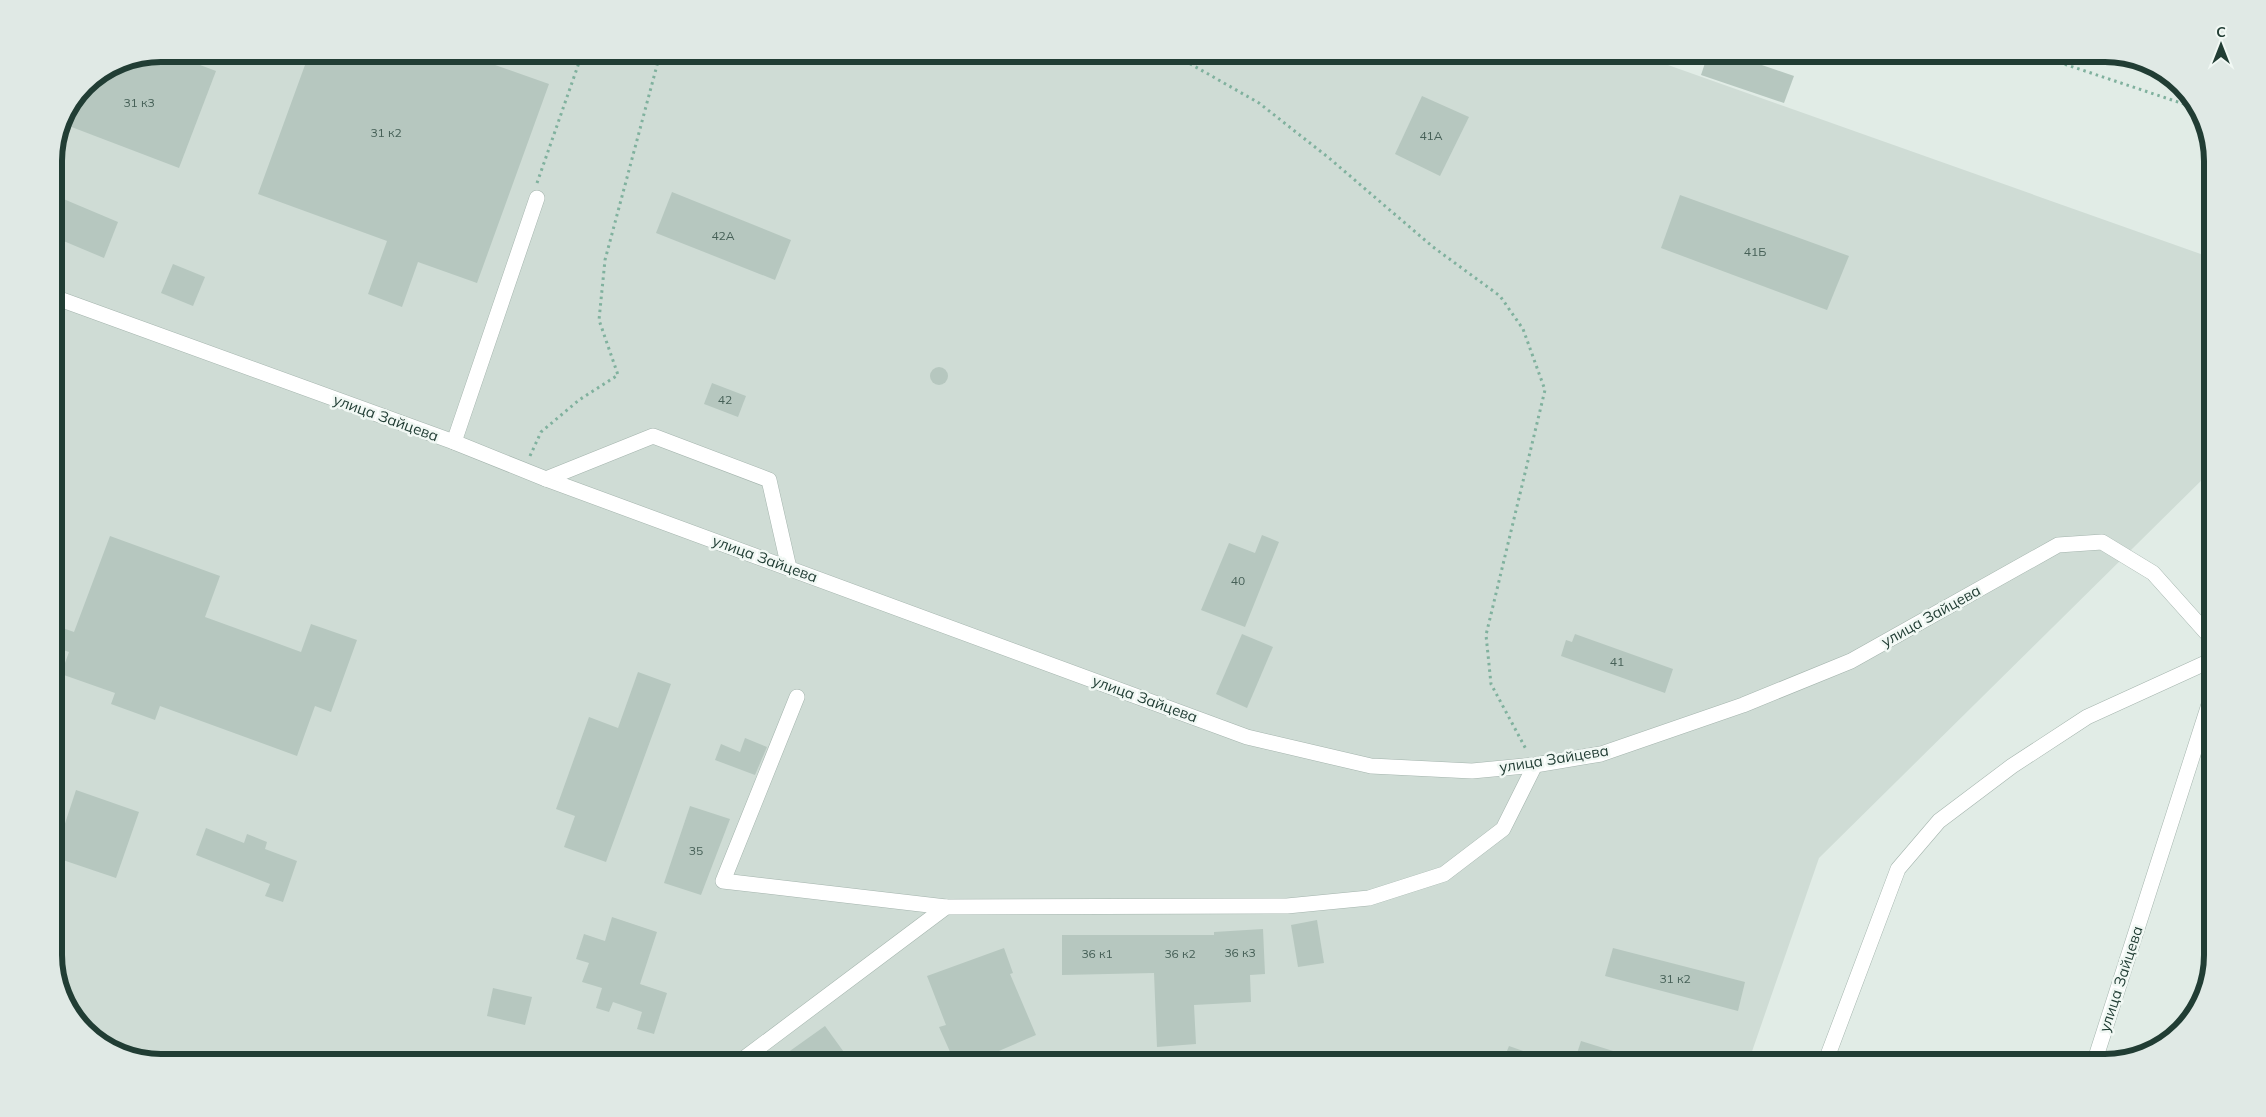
<svg xmlns="http://www.w3.org/2000/svg" width="2266" height="1117" font-family="Mulish,sans-serif">
  <rect width="100%" height="100%" fill="#e1ece6"/>
  <!-- built -->
  <polygon fill="#cfdcd5" points="162,54 1637,54 2212,258 2212,470 1819,858 1748,1063 162,1063 114,1052 72,1016 54,963 54,155 62,120 86,85 121,62"/>
  <!-- building -->
  <g fill="#b6c7bf">
    <polygon points="162,54 171,54 216,71 179,168 61,123 86,85 121,62"/>
    <polygon points="309,54 464,54 549,84 477,283 418,262 402,307 368,294 387,241 258,194"/>
    <polygon points="1708,54 1730,54 1794,76 1784,103 1701,75"/>
    <polygon points="1422,96 1469,117 1440,176 1395,154"/>
    <polygon points="672,192 791,240 775,280 656,233"/>
    <polygon points="54,195 118,222 104,258 54,237"/>
    <polygon points="1680,195 1849,256 1827,310 1661,248"/>
    <polygon points="173,264 205,277 193,306 161,293"/>
    <circle cx="939" cy="376" r="9"/>
    <polygon points="712,383 746,396 738,417 704,404"/>
    <polygon points="1262,535 1279,542 1245,627 1201,610 1229,543 1255,553"/>
    <polygon points="110,536 220,576 205,617 301,652 311,624 357,640 331,712 315,706 297,756 160,706 155,720 111,704 115,693 61,674 69,652 54,647 54,625 74,632"/>
    <polygon points="1242,634 1273,647 1247,708 1216,694"/>
    <polygon points="1575,634 1673,669 1665,693 1561,656 1566,640 1572,642"/>
    <polygon points="638,672 671,684 606,862 564,847 575,816 556,809 589,717 618,728"/>
    <polygon points="745,738 767,747 755,775 715,760 721,744 740,752"/>
    <polygon points="76,790 139,812 116,878 54,857"/>
    <polygon points="690,806 730,819 701,895 664,883"/>
    <polygon points="206,828 244,843 247,834 267,842 265,849 297,861 283,902 265,896 270,884 196,855"/>
    <polygon points="612,917 657,932 640,984 667,993 654,1034 637,1029 642,1012 613,1002 609,1012 596,1008 602,988 582,982 589,963 576,959 584,934 605,941"/>
    <polygon points="1317,920 1324,963 1298,967 1291,925"/>
    <polygon points="1263,929 1265,974 1250,975 1251,1002 1194,1005 1196,1044 1157,1047 1154,973 1062,975 1062,935 1214,935 1214,932"/>
    <polygon points="1004,948 1013,973 1010,974 1036,1035 971,1063 955,1063 939,1027 946,1025 927,976"/>
    <polygon points="1613,948 1745,982 1738,1011 1605,976"/>
    <polygon points="493,988 532,997 525,1025 487,1016"/>
    <polygon points="825,1026 846,1055 835,1063 773,1063"/>
    <polygon points="1581,1041 1642,1060 1641,1063 1574,1063"/>
    <polygon points="1509,1046 1552,1061 1552,1063 1502,1063"/>
  </g>
  <g fill="none" stroke-linecap="round" stroke-linejoin="round">
    <defs>
      <g id="minor">
        <polyline points="54,297 454,442 546,479 1247,737 1371,766 1472,771 1535,765 1601,754 1743,705 1851,661 2058,545 2102,542 2153,573 2212,639"/>
        <polyline points="454,442 537,198"/>
        <polyline points="546,479 653,436 769,480 789,568"/>
        <polyline points="797,697 723,881 946,907"/>
        <polyline points="738,1063 946,907 1287,906 1369,898 1444,874 1503,829 1535,765"/>
        <polyline points="1825,1063 1898,869 1939,821 2012,766 2087,717 2212,660"/>
        <polyline points="2094,1063 2212,695"/>
      </g>
    </defs>
    <!-- minor casing -->
    <use href="#minor" stroke="#a4b4ad" stroke-width="16"/>
    <!-- path -->
    <g stroke="#80b19e" stroke-width="3" stroke-dasharray="2.5 4" stroke-linecap="butt">
      <polyline points="1173,54 1259,103 1329,158 1433,247 1500,296 1523,329 1545,390 1486,635 1491,684 1527,751"/>
      <polyline points="2034,54 2196,108"/>
      <polyline points="537,183 582,54"/>
      <polyline points="530,456 541,432 579,400 618,375 599,320 605,260 660,54"/>
    </g>
    <!-- minor -->
    <use href="#minor" stroke="#fff" stroke-width="15"/>
  </g>
  <g text-anchor="middle" stroke-width="5" stroke-linejoin="round" paint-order="stroke">
    <!-- number labels -->
    <g font-size="12" fill="#466057">
      <text x="139" y="107">31 к3</text>
      <text x="386" y="137">31 к2</text>
      <text x="1431" y="140">41А</text>
      <text x="723" y="240">42А</text>
      <text x="1755" y="256">41Б</text>
      <text x="725" y="404">42</text>
      <text x="1238" y="585">40</text>
      <text x="1617" y="666">41</text>
      <text x="696" y="855">35</text>
      <text x="1240" y="957">36 к3</text>
      <text x="1097" y="958">36 к1</text>
      <text x="1180" y="958">36 к2</text>
      <text x="1675" y="983">31 к2</text>
    </g>
    <!-- street labels -->
    <g font-size="15" fill="#213d34" stroke="#f1f8f4">
      <text transform="translate(386 418) rotate(20)" y="5">улица Зайцева</text>
      <text transform="translate(765 559) rotate(20)" y="5">улица Зайцева</text>
      <text transform="translate(1931 616) rotate(-29)" y="5">улица Зайцева</text>
      <text transform="translate(1145 699) rotate(20)" y="5">улица Зайцева</text>
      <text transform="translate(1554 759) rotate(-9)" y="5">улица Зайцева</text>
      <text transform="translate(2121 979) rotate(-72)" y="5">улица Зайцева</text>
    </g>
  </g>
  <!-- crop -->
  <path d="M0 0H2266V1117H0ZM161 62H2105A99 99 0 0 1 2204 161V955A99 99 0 0 1 2105 1054H161A99 99 0 0 1 62 955V161A99 99 0 0 1 161 62Z" fill="#e0e9e5" fill-rule="evenodd"/>
  <path fill="none" stroke="#213d34" stroke-width="6" d="M161 62H2105A99 99 0 0 1 2204 161V955A99 99 0 0 1 2105 1054H161A99 99 0 0 1 62 955V161A99 99 0 0 1 161 62Z"/>
  <!-- north arrow -->
  <g transform="translate(2221 45)" stroke="#f1f8f4" stroke-width="4" paint-order="stroke">
  <path d="M0-4L9 19L0 12L-9 19Z" fill="#213d34"/>
  <text y="-8" font-size="14" font-weight="bold" text-anchor="middle" fill="#213d34">С</text>
  </g>
</svg>
